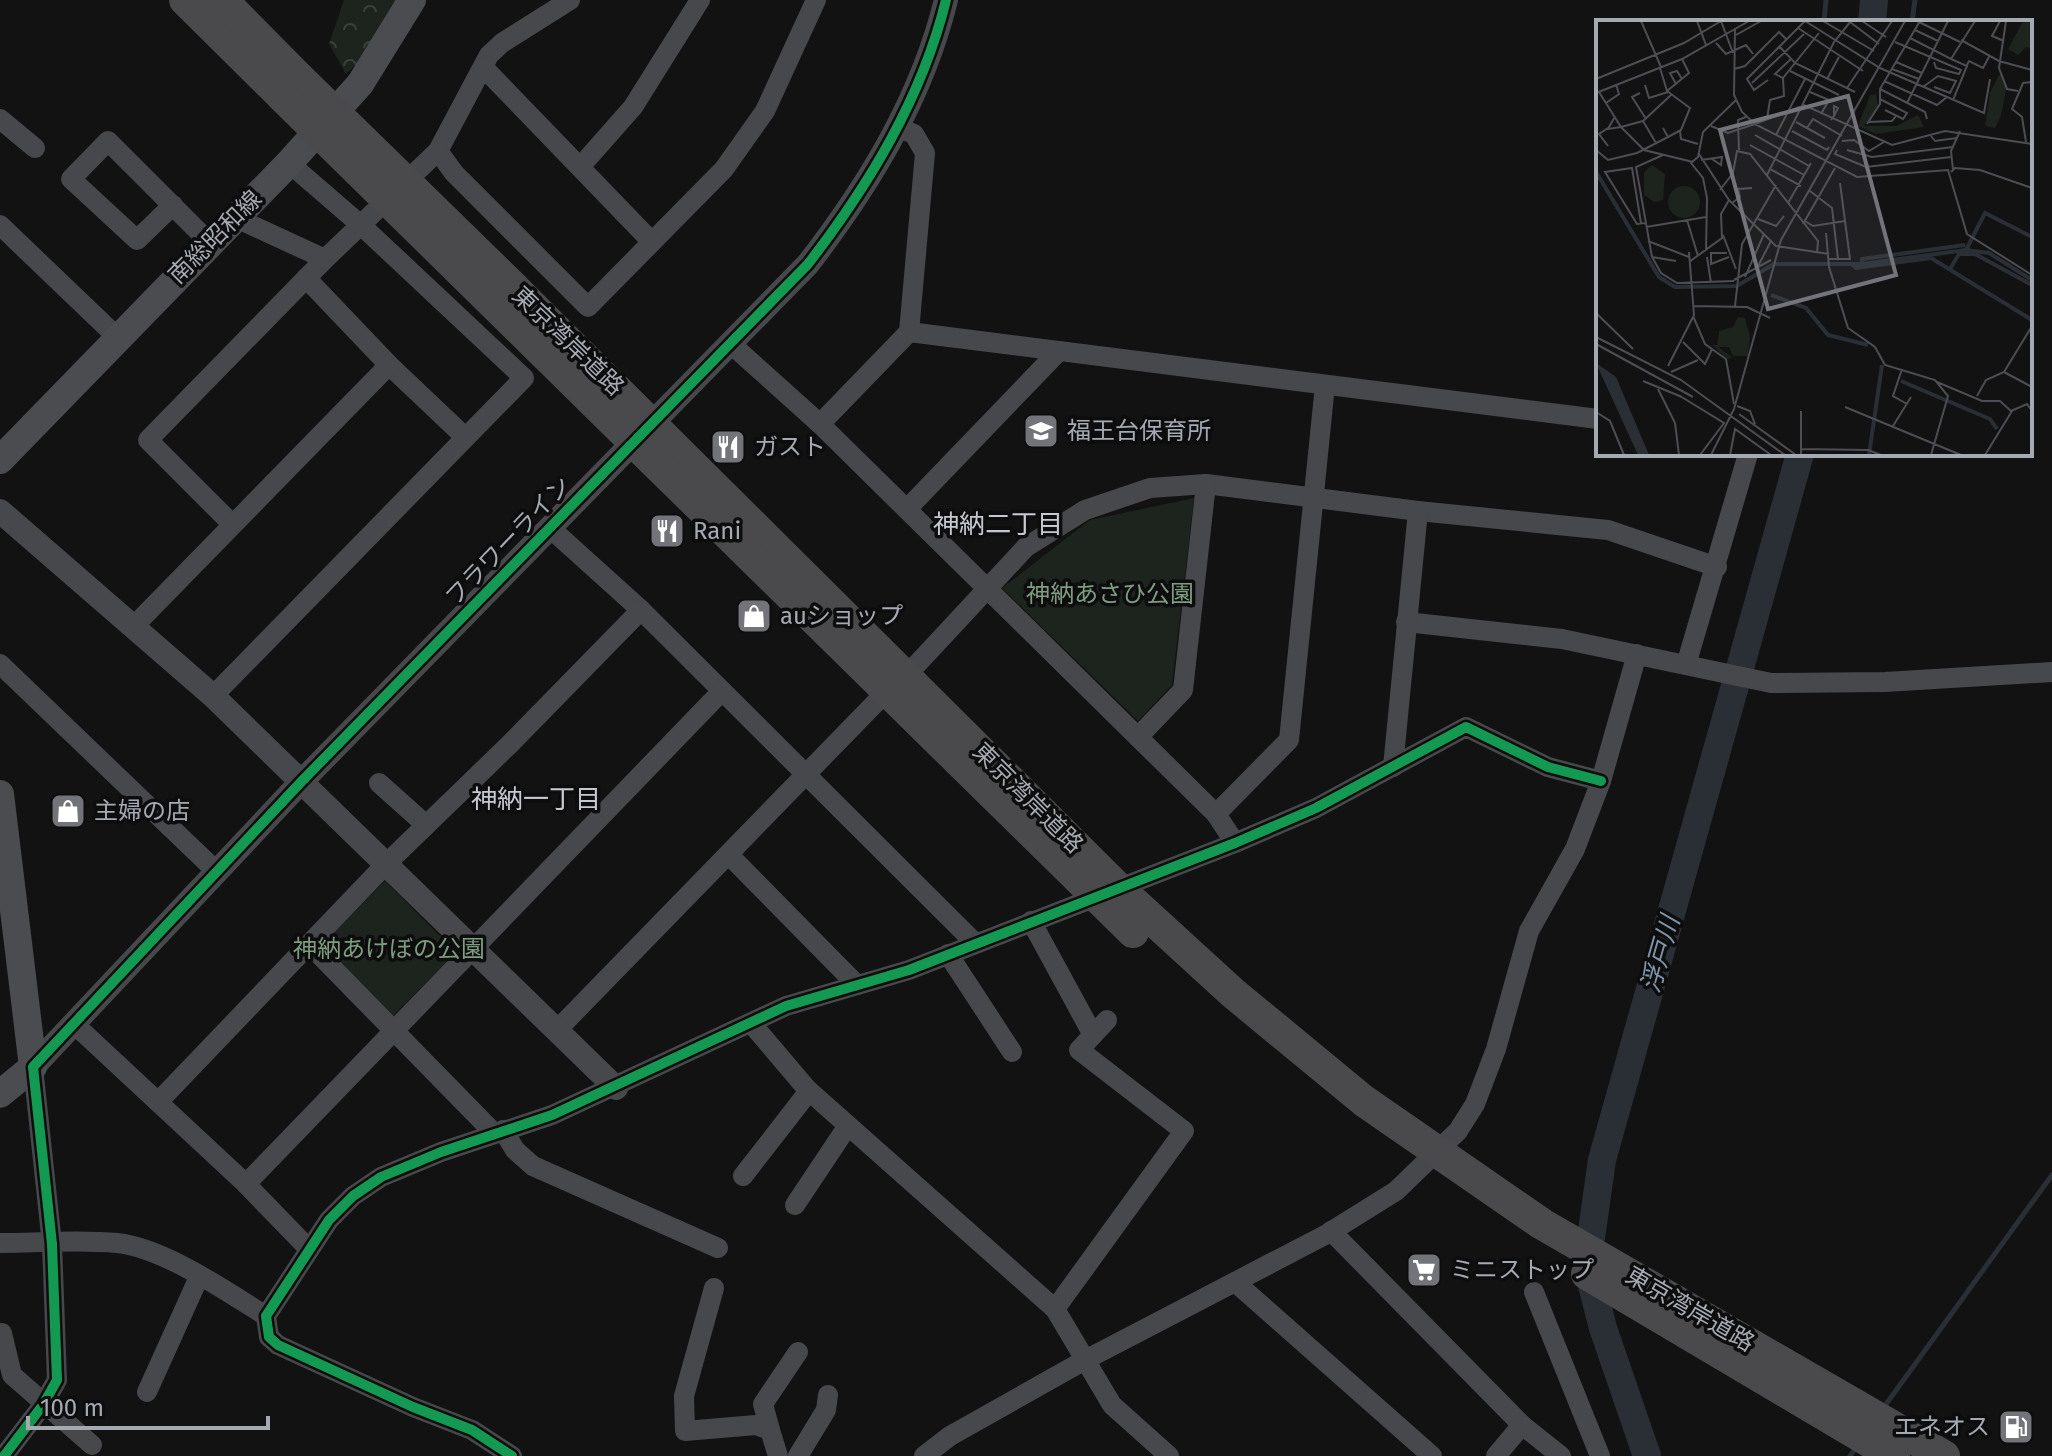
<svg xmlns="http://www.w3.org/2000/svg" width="2052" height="1456" font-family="'Fira Sans','Noto Sans JP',sans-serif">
  <defs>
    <pattern id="forest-crowns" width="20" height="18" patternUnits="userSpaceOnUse" patternTransform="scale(2)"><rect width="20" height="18" fill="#1d231d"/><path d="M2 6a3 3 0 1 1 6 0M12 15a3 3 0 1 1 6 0" fill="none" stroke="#3b403b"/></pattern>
  </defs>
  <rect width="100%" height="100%" fill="#121213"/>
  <!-- green -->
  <g fill="#1d231d">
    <polygon points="1194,498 1172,685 1138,721 1002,588 1090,520"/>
    <polygon points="385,881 456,952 392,1017 321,945"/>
  </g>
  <!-- forest -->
  <polygon fill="url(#forest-crowns)" points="344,0 410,0 398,26 346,74 329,44"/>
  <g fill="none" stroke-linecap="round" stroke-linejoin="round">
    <!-- stream -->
    <g stroke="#2a2f35" stroke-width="5">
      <polyline points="1824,22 1826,0"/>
      <polyline points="1912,22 1915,0"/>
      <polyline points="1884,1407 2052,1175"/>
      <polyline points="1850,1456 1858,1445"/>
    </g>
    <!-- river -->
    <g stroke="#2a2f35" stroke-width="28">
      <polyline points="1872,22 1874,0"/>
      <polyline points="1647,1456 1603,1328 1587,1266 1602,1160 1800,454"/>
    </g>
    <!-- minor -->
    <g stroke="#47484b" stroke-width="20">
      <polyline points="570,0 502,43 489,55 438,151 454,173 588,307 724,169 765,111 816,0"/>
      <polyline points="483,67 652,242"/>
      <polyline points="0,119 35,148"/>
      <polyline points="580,167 633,107 700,0"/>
      <polyline points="173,205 137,240 71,179 108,141 209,242"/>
      <polyline points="234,217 325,259"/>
      <polyline points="0,225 117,337"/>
      <polyline points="306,278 389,365 465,437"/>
      <polyline points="909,332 1598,419"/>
      <polyline points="731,344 820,424 1216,814 1235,843"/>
      <polyline points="820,424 909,332 925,153 914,134 897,127"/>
      <polyline points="907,509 1059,351"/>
      <polyline points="231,523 148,440 325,259 438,151"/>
      <polyline points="549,527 641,610 975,943"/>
      <polyline points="1406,622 1562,639 1771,683 1885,682 2052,672"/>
      <polyline points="134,626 389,365"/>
      <polyline points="0,664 216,871"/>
      <polyline points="1686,665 1748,454"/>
      <polyline points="906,676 1026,547 1085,510 1150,488 1206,484 1418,511 1608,530 1717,567"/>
      <polyline points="213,696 524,378 362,226 289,163"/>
      <polyline points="1138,737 1183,690 1206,484"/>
      <polyline points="1393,767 1418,511"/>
      <polyline points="379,783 426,825"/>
      <polyline points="1216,814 1289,740 1325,385"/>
      <polyline points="730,856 857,985"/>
      <polyline points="1031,921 1093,1035"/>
      <polyline points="311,946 494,1133"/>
      <polyline points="948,954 1012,1052"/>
      <polyline points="73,1023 246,1184 307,1247"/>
      <polyline points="751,1023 807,1089 1055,1309 1112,1405 1169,1456"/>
      <polyline points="557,1030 887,691"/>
      <polyline points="159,1101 385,865 510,744 641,610"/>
      <polyline points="503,1130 515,1150 533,1166 718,1248"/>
      <polyline points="743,1176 809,1091"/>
      <polyline points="246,1184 722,691"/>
      <polyline points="795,1205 847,1127"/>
      <polyline points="1331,1231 1522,1425 1561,1456"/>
      <path d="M0 1243C38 1243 79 1239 117 1243 164 1248 226 1291 266 1316"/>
      <polyline points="1235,1282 1432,1456"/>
      <polyline points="714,1288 684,1396 685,1431 756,1425 770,1430 778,1456"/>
      <polyline points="1534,1292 1600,1456"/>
      <polyline points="1055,1309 1184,1131 1079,1050 1107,1020"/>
      <polyline points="2,1333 12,1375 92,1445"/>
      <polyline points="147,1392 199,1277"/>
      <polyline points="770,1430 763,1404 798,1352"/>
      <polyline points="4,1456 43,1405 57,1380 52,1244 33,1067"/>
      <polyline points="512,1456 472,1430 413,1407 278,1345 269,1337 266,1316 329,1220 353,1196 381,1177 441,1152 552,1115 786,1006 909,970 1235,843 1316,808 1466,727 1548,767 1601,781"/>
      <polyline points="798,1456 826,1410 828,1395"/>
      <polyline points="924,1456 950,1436 1085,1360 1327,1234 1396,1191 1458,1131 1475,1104 1496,1049 1529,931 1575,849 1601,781 1637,654"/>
      <polyline points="1496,1456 1522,1425"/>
    </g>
    <!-- tertiary -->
    <g stroke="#47484b" stroke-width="24">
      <polyline points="0,511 213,696 616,1088"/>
      <path d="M33 1067 302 781 808 264C869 185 922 98 946 0"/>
    </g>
    <!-- secondary -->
    <g stroke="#4b4c4f" stroke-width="28">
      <polyline points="0,460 289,163 360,84 412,0"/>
      <polyline points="0,794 33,1067 0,1094"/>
    </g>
    <!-- trunk -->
    <g stroke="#4a4a4c" stroke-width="32">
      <polyline points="185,0 282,96"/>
      <polyline points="222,0 299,78"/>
      <polyline points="512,286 1117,887 1233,993 1364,1101 1542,1224 1944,1456"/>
      <polyline points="633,441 1133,932"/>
      <polyline points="1587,1274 1894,1456"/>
    </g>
    <!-- trunk-bridge -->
    <g stroke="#4a4a4c" stroke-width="32">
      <polyline points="299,78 512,286"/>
      <polyline points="282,96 633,441"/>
    </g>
    <defs>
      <g id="cycleway">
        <path d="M4 1456 43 1405 57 1380 52 1244 33 1067 302 781 808 264C869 185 922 98 946 0"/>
        <polyline points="512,1456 472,1430 413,1407 278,1345 269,1337 266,1316 329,1220 353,1196 381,1177 441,1152 552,1115 786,1006 909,970 1235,843 1316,808 1466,727 1548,767 1601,781"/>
      </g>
    </defs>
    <!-- cycleway casing -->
    <use href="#cycleway" stroke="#0d0d0e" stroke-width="15"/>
    <!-- cycleway -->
    <use href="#cycleway" stroke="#139951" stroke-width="10"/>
  </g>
  <!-- icons -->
  <defs>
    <symbol id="school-square" viewBox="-11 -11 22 22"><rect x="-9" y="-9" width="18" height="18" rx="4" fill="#72747a" stroke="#0d0d0e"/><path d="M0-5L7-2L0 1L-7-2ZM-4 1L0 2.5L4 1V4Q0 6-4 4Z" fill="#fff"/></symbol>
    <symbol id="restaurant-square" viewBox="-11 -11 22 22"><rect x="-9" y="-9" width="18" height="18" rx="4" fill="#72747a" stroke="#0d0d0e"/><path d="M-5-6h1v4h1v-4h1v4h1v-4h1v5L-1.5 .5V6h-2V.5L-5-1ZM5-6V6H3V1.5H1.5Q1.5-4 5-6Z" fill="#fff"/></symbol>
    <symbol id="shop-square" viewBox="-11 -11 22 22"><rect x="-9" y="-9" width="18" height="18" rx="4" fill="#72747a" stroke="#0d0d0e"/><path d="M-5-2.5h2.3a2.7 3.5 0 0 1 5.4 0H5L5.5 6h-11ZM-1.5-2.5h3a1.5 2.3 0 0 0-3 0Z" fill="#fff"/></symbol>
    <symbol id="supermarket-square" viewBox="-11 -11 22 22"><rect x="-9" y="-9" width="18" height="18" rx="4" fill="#72747a" stroke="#0d0d0e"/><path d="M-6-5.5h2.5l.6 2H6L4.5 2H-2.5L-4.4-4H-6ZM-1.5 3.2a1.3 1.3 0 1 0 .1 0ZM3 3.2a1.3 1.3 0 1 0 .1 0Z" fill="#fff"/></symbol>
    <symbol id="fuel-square" viewBox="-11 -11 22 22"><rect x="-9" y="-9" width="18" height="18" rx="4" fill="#72747a" stroke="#0d0d0e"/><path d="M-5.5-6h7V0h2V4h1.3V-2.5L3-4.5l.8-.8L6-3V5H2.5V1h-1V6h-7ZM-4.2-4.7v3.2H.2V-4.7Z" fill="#fff"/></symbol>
  </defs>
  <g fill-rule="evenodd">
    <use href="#school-square" x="1021" y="411" width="40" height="40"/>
    <use href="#restaurant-square" x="708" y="427" width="40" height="40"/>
    <use href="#restaurant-square" x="647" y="511" width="40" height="40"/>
    <use href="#shop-square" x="734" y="596" width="40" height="40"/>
    <use href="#shop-square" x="48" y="791" width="40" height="40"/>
    <use href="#supermarket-square" x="1404" y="1250" width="40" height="40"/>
    <use href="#fuel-square" x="1996" y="1407" width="40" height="40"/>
  </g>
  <g text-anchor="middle" stroke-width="7" stroke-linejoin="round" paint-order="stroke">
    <!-- street labels -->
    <g font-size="24" fill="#a5a9b2" stroke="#0d0d0e">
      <text transform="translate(215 237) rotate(-45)" y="8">南総昭和線</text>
      <text transform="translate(568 341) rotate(44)" y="8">東京湾岸道路</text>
      <text transform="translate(508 541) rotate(-46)" y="8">フラワーライン</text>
      <text transform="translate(1028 798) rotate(45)" y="8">東京湾岸道路</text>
      <text transform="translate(1690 1309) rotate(30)" y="8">東京湾岸道路</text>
    </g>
    <!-- poi labels -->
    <g font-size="24" fill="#a5a9b2" stroke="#0d0d0e" text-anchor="start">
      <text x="1067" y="439">福王台保育所</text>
      <text x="754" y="455">ガスト</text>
      <text x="693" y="539">Rani</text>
      <text x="780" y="624">auショップ</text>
      <text x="94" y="819">主婦の店</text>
      <text x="1450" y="1278">ミニストップ</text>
      <text x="1990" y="1435" text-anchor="end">エネオス</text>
    </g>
    <!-- park labels -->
    <g font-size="24" fill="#7e9c80" stroke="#0d0d0e">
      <text x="1110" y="602">神納あさひ公園</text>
      <text x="389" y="957">神納あけぼの公園</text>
    </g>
    <!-- neighbourhood labels -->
    <g font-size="26" fill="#c5c8cf" stroke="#0d0d0e">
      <text x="998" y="533">神納二丁目</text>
      <text x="536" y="808">神納一丁目</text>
    </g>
    <!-- water labels -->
    <g font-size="26" font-style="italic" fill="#7f96aa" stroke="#0d0d0e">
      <text transform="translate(1660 954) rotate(-74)" y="9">浮戸川</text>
    </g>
  </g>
  <!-- overview -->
  <g transform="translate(1596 20)">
    <rect width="436" height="436" fill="#121213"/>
    <path d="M56 145 69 154 67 180 58 182 48 175V152ZM72 182a16 16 0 1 1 32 0a16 16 0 1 1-32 0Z" fill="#1d231d"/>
    <path d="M436 1V29L430 27 422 35 412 29 426 3ZM405 51 410 70 405 96 399 108 389 106 394 73ZM280 74 282 87 268 106H300L322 95 328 107 280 114 262 106 274 75ZM142 297 149 298 154 317 152 336H137L133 327H122L136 337 132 339 116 325H121L123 311 137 307Z" fill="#1d231d"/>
    <path d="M0 343 20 357 53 435H42Z" fill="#2a2f35"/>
    <path fill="none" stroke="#2a2f35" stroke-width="4" d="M0 152 63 257 79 267 141 266 178 244H266L370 230 393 233 436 260M370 230 389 193 436 217M255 244 260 248 335 238 436 300M266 244V239L369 225M354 249 363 234H379L436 265M175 275 210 288 232 315 272 325M305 361 394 399 401 409M273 435 286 345"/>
    <path fill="none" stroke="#4d4e53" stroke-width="2" d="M45 1 65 47M101 1 110 25M125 1 137 33M209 1 284 48 388 93 394 59M227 1 278 31M266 1 290 17M321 1 364 22M404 1 396 16 408 21M410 1 403 48 411 69 422 71M254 2 283 24M202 8 267 51M139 9 138 75 146 92 159 104 208 85 296 125 349 111 436 124M319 10 342 21M140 15 165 1M314 18 355 39 379 1M365 20 403 41 436 50M299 22 365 50 363 54 340 48 338 42M120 23 130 34 150 25 157 34M183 26 199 43 259 72M355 39 371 46 357 80M300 42 326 53M371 45 373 41 387 48 394 35M64 48 71 71 94 88 85 110 72 117M138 49 149 46 183 12 190 19M296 49 323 59M194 51 243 75M187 58 179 54 195 39M0 59 88 23 125 1M231 59 243 37M172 60 158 70 151 59 209 1M288 61 341 85 351 77M156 63 208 14M80 64 74 53 81 51 86 59M49 65 53 78 72 72M327 67 342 56 360 61 354 73 338 67M251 68 296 1M284 69 329 92 331 99M71 71 93 53 86 39M3 72 25 107 48 130 97 142M214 72 233 80 225 94M0 73 86 39 153 1M44 73 36 77 50 99M284 79 311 93 307 99 289 90M10 83 23 74 20 64M311 83 352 1M18 98 12 109 25 107M171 99 174 80 188 76 187 58 223 13M235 100 238 96 242 88 238 86V96M47 101 60 123M200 102 229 118M272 102 296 101 300 96M271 104 284 84V69L324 1M115 106 132 113 159 104 261 157 352 150 371 214 436 255M25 107 47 101 75 75M211 108 217 99 246 116M84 111 85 119 102 124M196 111 231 130 233 127M159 115 213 146M180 115 209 59M335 116 339 121 361 118M246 121 258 120 273 131 288 122M430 122 426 97 416 89 427 63 436 62M154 125 208 155M12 126 3 114 12 108M0 130 12 140 41 133 72 117 67 108M143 130 142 100 150 97M241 130 239 134 270 147 355 137M251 130 276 137 357 127M103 134 133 180 180 226 233 234M67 135 40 147 56 237 65 253 81 263 138 261M105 140 126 137 125 145 116 139M174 149 205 166M357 150 355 131 364 111M355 152 359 148 384 150 436 168M171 155 238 22 255 1M124 170 137 153 141 131 154 134 222 221 221 234M214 171 236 188 242 239M136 183 144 177 142 169 156 168M192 183 215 143M162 199 180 206 188 196M91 200 102 236M209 201 217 206 249 201M45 203 36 148 9 152 41 204 49 203M207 204 239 148M50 207 110 197M230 213 233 247 252 308 279 327 289 345 339 360 352 376 335 435M127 215 140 249M52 221 93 237M110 230 111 178 107 158 95 143 102 137 107 112 140 80M131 233H115V244L133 237M56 237 80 241M111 237 115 263M233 239H254L244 163M93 242 126 218 125 194 133 180M160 250 175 221M149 257 168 214M138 260 175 240M98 286 151 287 174 298M139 286 146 224 180 165M0 293 37 329M97 296 109 324 130 339 138 384M0 317 85 360 189 435M87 322 109 344 116 329M0 324 97 377M72 346 98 295 93 232M306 349 297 376 311 384M75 352 102 340M408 352 436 367M47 361 86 377M341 362 386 381H404L415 391 431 384 436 391M62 369 79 403 83 435M84 376 128 403 104 435M381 376 390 360 408 352 436 306M141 386 154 391 159 404M249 387 365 435M0 392 14 401 28 435M143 394 200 435M297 406 315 377M205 429 272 430 285 435M115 435 138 389 185 220 309 1M134 435 139 409 175 435M205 435V391M389 435 416 391"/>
    <path fill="#72747a" fill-opacity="0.15" stroke="#72747a" stroke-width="4" d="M252 76 300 255 172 289 124 110Z"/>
    <rect width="436" height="436" fill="none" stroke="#a5a9b2" stroke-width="4"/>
  </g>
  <!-- scale -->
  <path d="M28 1416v12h240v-12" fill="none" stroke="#a5a9b2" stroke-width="4"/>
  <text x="40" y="1416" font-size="24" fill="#a5a9b2" stroke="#0d0d0e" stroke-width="6" paint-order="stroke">100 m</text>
</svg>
